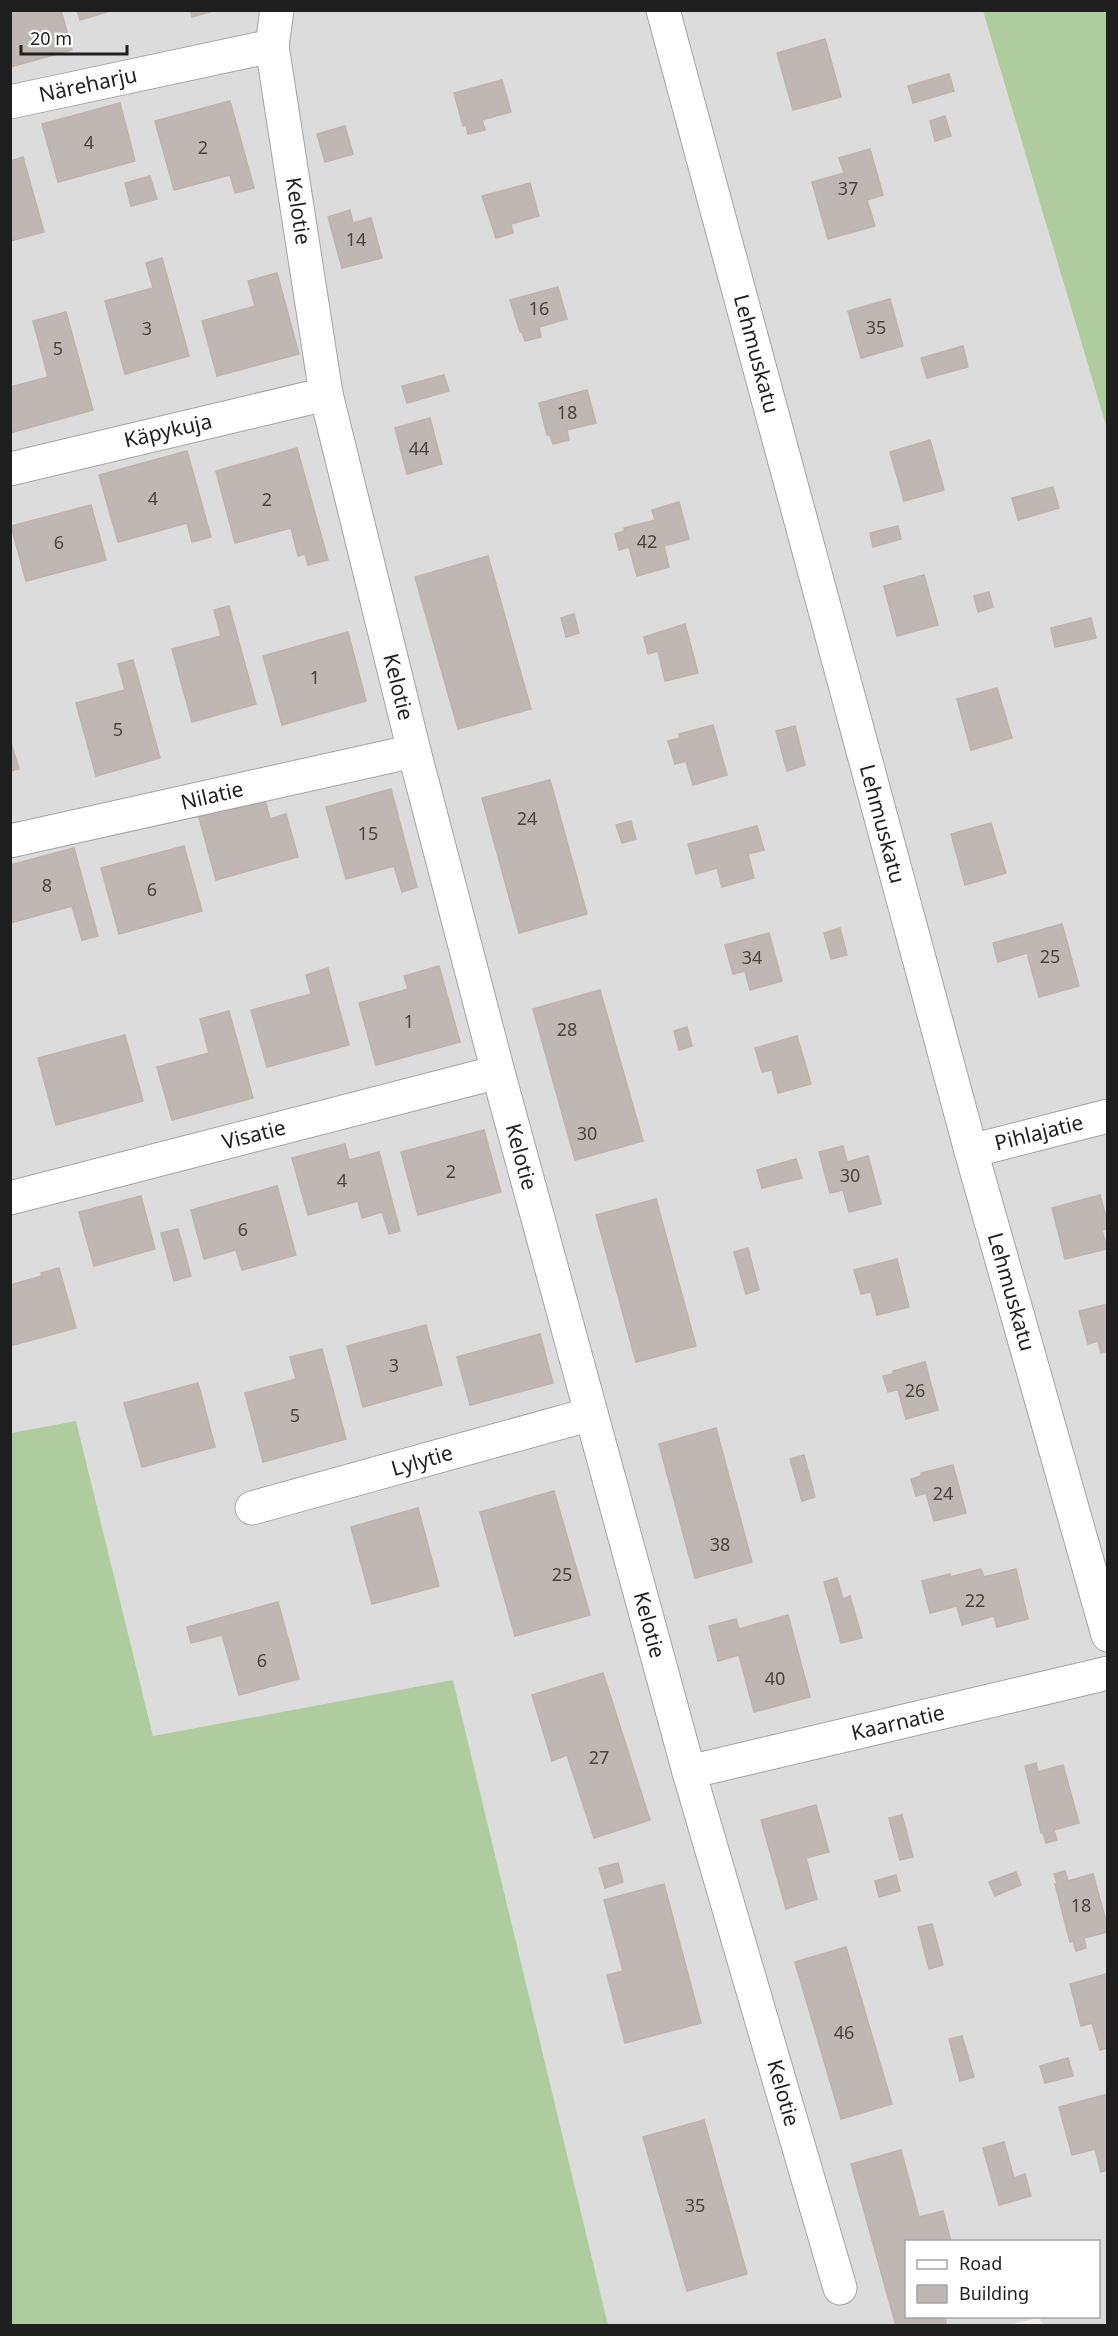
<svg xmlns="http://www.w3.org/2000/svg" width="1118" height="2336" font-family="'Noto Sans',sans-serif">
  <rect width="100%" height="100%" fill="#efebe6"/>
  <!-- residential -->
  <polygon fill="#dddcdc" points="11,11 983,11 1107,429 1107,2325 1043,2325 1040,2317 1098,2316 1098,2242 906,2242 906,2316 1040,2317 1005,2326 608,2325 453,1681 153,1736 76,1422 11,1433"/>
  <!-- forest -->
  <g fill="#aecc9d">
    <polygon points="983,11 1107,11 1107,429"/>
    <polygon points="76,1421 153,1736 453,1680 608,2325 11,2325 11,1433"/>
  </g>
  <!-- building -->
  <g fill="#bfb7b3" stroke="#c0b2a9" stroke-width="1.5">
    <polygon points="10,10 61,10 72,50 10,67"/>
    <polygon points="77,10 114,10 80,20"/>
    <polygon points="190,10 216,10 192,17"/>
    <polygon points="825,39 841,97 793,110 777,53"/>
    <polygon points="949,74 954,91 913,103 908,86"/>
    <polygon points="502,80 511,112 482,120 485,130 468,134 466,125 463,126 454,93"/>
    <polygon points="230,101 254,188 235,193 230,175 174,190 155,121"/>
    <polygon points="120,103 135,161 58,182 42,124"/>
    <polygon points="945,116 951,136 935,141 930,121"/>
    <polygon points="345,126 353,154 325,162 317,134"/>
    <polygon points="870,149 883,195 867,200 875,226 828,239 812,182 844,173 839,158"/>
    <polygon points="23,157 44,232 10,241 10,161"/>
    <polygon points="150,176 157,199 131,206 125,183"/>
    <polygon points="530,183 539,216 511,224 513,233 496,238 482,196"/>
    <polygon points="350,210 353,223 371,218 382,258 342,268 328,217"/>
    <polygon points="162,258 189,356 125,374 105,301 153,288 146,263"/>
    <polygon points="277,273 299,354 217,376 202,321 255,306 248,281"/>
    <polygon points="558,287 567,319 539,327 541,337 525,341 522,332 520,332 510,300"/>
    <polygon points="890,299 903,346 861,358 848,311"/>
    <polygon points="66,312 93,410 10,433 10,387 48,377 33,321"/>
    <polygon points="963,346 968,367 927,378 921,358"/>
    <polygon points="444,375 449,391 407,403 402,386"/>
    <polygon points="587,390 596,423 567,430 569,440 553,444 550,435 547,435 539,403"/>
    <polygon points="430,418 442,464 407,474 395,428"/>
    <polygon points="930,440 944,490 904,501 890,452"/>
    <polygon points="297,448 328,560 308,565 305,554 298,556 291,528 235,543 216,471"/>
    <polygon points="187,451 211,537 192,542 187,523 118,542 99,475"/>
    <polygon points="1053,487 1059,508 1018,520 1012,498"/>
    <polygon points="679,502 689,539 664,546 669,567 637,576 629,547 619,550 615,534 625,531 624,528 655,520 652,510"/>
    <polygon points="91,505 106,560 26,581 11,526"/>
    <polygon points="898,526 901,539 873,547 870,533"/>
    <polygon points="488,556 531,709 458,729 415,577"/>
    <polygon points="924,575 938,625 897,636 884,586"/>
    <polygon points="989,592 993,607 978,612 974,596"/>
    <polygon points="229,606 256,704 192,722 172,649 221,636 214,610"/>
    <polygon points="574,614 579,633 566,637 561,618"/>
    <polygon points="1091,618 1096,638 1055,647 1051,628"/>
    <polygon points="685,624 698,673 665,681 658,651 648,654 644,637"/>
    <polygon points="348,632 366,701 282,725 263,656"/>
    <polygon points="133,660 160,758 96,776 76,703 125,690 118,664"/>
    <polygon points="997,688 1012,738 971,750 957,699"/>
    <polygon points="713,725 727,775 693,785 686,761 675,764 668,741 680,738 679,734"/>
    <polygon points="795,726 805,765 787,771 776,731"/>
    <polygon points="10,739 19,769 10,771"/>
    <polygon points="550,780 587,914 519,933 482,798"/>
    <polygon points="391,789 417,887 402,892 394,866 346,879 326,807"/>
    <polygon points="264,796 270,819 286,814 298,857 216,880 198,814"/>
    <polygon points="631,821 636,839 622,843 616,825"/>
    <polygon points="991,823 1006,873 965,885 951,834"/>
    <polygon points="757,826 764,850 748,854 754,878 722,887 717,868 696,874 688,844"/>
    <polygon points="184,846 202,911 119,934 101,868"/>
    <polygon points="74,848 98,936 82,940 72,906 10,923 10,865"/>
    <polygon points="1062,924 1079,986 1039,997 1027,953 998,962 993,943"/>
    <polygon points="840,928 847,955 831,959 824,933"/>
    <polygon points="769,933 782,981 750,990 745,971 733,974 725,945"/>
    <polygon points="439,966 460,1042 376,1065 359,1003 408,989 404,976"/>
    <polygon points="328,968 349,1045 267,1067 251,1010 311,994 306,975"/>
    <polygon points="600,990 643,1141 575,1160 533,1009"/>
    <polygon points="229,1011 253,1098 172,1120 157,1067 209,1053 200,1019"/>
    <polygon points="687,1027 692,1046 679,1050 674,1031"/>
    <polygon points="125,1035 143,1101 56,1125 38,1058"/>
    <polygon points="797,1036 811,1084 778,1093 772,1070 762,1072 755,1048"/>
    <polygon points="484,1130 501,1192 418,1215 401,1152"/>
    <polygon points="345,1144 349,1160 379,1152 400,1231 389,1234 382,1212 362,1218 358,1201 308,1215 292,1158"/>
    <polygon points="843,1146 847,1162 868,1156 881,1204 849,1212 843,1190 830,1193 819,1152"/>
    <polygon points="796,1159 802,1178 762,1188 757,1170"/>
    <polygon points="277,1186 296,1255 242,1270 236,1250 204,1259 191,1210"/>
    <polygon points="1100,1195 1108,1224 1108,1228 1102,1230 1107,1249 1065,1259 1052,1208"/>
    <polygon points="141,1196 155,1249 94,1266 79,1212"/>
    <polygon points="656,1199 696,1346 636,1362 596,1215"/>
    <polygon points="178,1229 191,1276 174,1281 161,1233"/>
    <polygon points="748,1248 759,1290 746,1294 734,1252"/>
    <polygon points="897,1259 909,1307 877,1315 871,1292 861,1294 854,1270"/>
    <polygon points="59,1268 76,1328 10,1346 10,1285 42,1276 41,1273"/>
    <polygon points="1108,1304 1108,1351 1101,1353 1098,1341 1088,1344 1079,1311"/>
    <polygon points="426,1325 442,1385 363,1407 347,1346"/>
    <polygon points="540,1334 553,1383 470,1405 457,1357"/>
    <polygon points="322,1349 346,1439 263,1462 245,1393 296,1379 290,1357"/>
    <polygon points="925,1362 938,1410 906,1419 898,1390 888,1392 883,1376 893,1374 893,1371"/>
    <polygon points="198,1383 215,1447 142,1467 124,1403"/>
    <polygon points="716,1428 752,1562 695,1578 659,1444"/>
    <polygon points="804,1455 815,1497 802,1501 790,1459"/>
    <polygon points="953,1465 966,1513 934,1521 926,1493 916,1496 911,1479 921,1476 921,1473"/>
    <polygon points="554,1491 590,1615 515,1636 480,1512"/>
    <polygon points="418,1508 439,1586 372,1604 351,1527"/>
    <polygon points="981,1569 984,1577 1016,1569 1028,1619 997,1627 994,1616 962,1625 957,1606 930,1613 922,1581 950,1574 950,1577"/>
    <polygon points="837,1578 843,1599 850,1596 862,1638 841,1643 824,1582"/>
    <polygon points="278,1602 299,1679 239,1695 222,1635 191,1643 187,1627"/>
    <polygon points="788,1615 810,1697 754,1712 739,1655 718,1661 709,1626 736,1619 739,1629"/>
    <polygon points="603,1673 650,1820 594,1838 567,1755 552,1761 532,1695"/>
    <polygon points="1036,1763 1038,1772 1063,1765 1079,1823 1054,1830 1057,1840 1046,1843 1043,1833 1041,1833 1025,1766"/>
    <polygon points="816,1805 829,1852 806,1858 817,1899 786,1909 761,1820"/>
    <polygon points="902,1815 913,1857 900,1860 889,1818"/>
    <polygon points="618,1863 623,1882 605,1888 599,1868"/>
    <polygon points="1065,1871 1068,1881 1093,1874 1108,1928 1108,1932 1084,1938 1086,1948 1076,1951 1073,1941 1070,1942 1055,1884 1057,1884 1054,1874"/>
    <polygon points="1016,1872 1021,1885 995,1896 989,1882"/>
    <polygon points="896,1875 900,1891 879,1897 875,1881"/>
    <polygon points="664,1884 701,2023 625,2043 607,1975 623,1971 604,1900"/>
    <polygon points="932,1924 943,1965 929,1969 918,1927"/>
    <polygon points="846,1947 892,2104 841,2119 795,1962"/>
    <polygon points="1106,1974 1108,2048 1100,2050 1092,2023 1081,2026 1070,1984"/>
    <polygon points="962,2036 974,2077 960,2081 949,2039"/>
    <polygon points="1068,2058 1073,2076 1045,2083 1040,2066"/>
    <polygon points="1108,2094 1108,2170 1101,2172 1095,2149 1072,2155 1059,2107"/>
    <polygon points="704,2120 747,2274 687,2291 643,2137"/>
    <polygon points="1004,2142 1014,2178 1025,2174 1031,2196 999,2205 983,2148"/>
    <polygon points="901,2150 919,2217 943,2211 951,2242 906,2242 906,2316 945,2316 946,2323 936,2326 896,2326 851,2164"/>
  </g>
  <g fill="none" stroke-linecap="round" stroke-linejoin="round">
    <defs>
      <g id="minor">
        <polyline points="277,10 272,46 326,394 414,751 498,1072 689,1772 840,2288"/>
        <polyline points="663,10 971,1151 1108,1635"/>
        <polyline points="10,102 272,46"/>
        <polyline points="10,469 326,394"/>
        <polyline points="10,841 414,751"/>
        <polyline points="971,1151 1108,1116"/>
        <polyline points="10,1198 498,1072"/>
        <polyline points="252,1508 591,1414"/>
        <polyline points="689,1772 1108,1673"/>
      </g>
    </defs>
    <!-- minor casing -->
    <use href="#minor" stroke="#a3a3a3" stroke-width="35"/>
    <!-- minor -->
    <use href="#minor" stroke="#fff" stroke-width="33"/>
  </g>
  <g text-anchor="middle" stroke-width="6" stroke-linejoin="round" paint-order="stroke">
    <!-- number labels -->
    <g font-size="18" fill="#474544">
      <text x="89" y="149">4</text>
      <text x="203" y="154">2</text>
      <text x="848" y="195">37</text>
      <text x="356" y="246">14</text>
      <text x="539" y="315">16</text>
      <text x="876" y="334">35</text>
      <text x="147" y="335">3</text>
      <text x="58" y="355">5</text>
      <text x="567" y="419">18</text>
      <text x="419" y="455">44</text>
      <text x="153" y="505">4</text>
      <text x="267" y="506">2</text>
      <text x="647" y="548">42</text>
      <text x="59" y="549">6</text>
      <text x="315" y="684">1</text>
      <text x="118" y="736">5</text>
      <text x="527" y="825">24</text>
      <text x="368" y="840">15</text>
      <text x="47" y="892">8</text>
      <text x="152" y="896">6</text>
      <text x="1050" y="963">25</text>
      <text x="752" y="964">34</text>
      <text x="409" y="1028">1</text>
      <text x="567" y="1036">28</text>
      <text x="587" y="1140">30</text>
      <text x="451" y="1178">2</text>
      <text x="850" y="1182">30</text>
      <text x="342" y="1187">4</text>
      <text x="243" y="1236">6</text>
      <text x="394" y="1372">3</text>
      <text x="915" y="1397">26</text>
      <text x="295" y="1422">5</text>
      <text x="943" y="1500">24</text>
      <text x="720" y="1551">38</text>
      <text x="562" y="1581">25</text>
      <text x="975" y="1607">22</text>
      <text x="262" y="1667">6</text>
      <text x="775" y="1685">40</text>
      <text x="599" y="1764">27</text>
      <text x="1081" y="1912">18</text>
      <text x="844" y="2039">46</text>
      <text x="695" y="2212">35</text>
    </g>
    <!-- street labels -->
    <g font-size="21" fill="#1f1f1f" stroke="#fff">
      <text transform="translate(88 85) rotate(-12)" y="7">Näreharju</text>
      <text transform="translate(298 211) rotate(81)" y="7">Kelotie</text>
      <text transform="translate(756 354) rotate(75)" y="7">Lehmuskatu</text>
      <text transform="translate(168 431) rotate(-13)" y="7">Käpykuja</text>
      <text transform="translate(398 687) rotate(76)" y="7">Kelotie</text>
      <text transform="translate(212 796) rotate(-13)" y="7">Nilatie</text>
      <text transform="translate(882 824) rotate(75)" y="7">Lehmuskatu</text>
      <text transform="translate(1039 1133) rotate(-14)" y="7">Pihlajatie</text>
      <text transform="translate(254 1135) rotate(-14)" y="7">Visatie</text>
      <text transform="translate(521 1157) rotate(75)" y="7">Kelotie</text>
      <text transform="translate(1011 1292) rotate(74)" y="7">Lehmuskatu</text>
      <text transform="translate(422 1461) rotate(-16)" y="7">Lylytie</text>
      <text transform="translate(649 1625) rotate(75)" y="7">Kelotie</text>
      <text transform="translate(898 1723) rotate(-13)" y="7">Kaarnatie</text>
      <text transform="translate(783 2093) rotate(74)" y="7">Kelotie</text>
    </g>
  </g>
  <!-- border -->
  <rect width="1118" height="2336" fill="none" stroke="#1f1f1f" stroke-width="24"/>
  <!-- legend -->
  <rect x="905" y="2240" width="195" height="78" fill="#ffffff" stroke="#a5a5a5" stroke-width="1.5"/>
  <rect x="917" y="2260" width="30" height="9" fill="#ffffff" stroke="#a5a5a5" stroke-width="1.5"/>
  <text x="959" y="2270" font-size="18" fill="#1f1f1f">Road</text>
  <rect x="917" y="2285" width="30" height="18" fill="#bfb7b3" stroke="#a5a5a5" stroke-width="1.5"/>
  <text x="959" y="2300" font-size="18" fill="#1f1f1f">Building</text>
  <!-- scale -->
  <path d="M21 45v9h106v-9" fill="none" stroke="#1f1f1f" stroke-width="3"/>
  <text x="30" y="45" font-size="18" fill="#1f1f1f" stroke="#ffffff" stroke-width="4.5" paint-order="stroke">20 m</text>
</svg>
